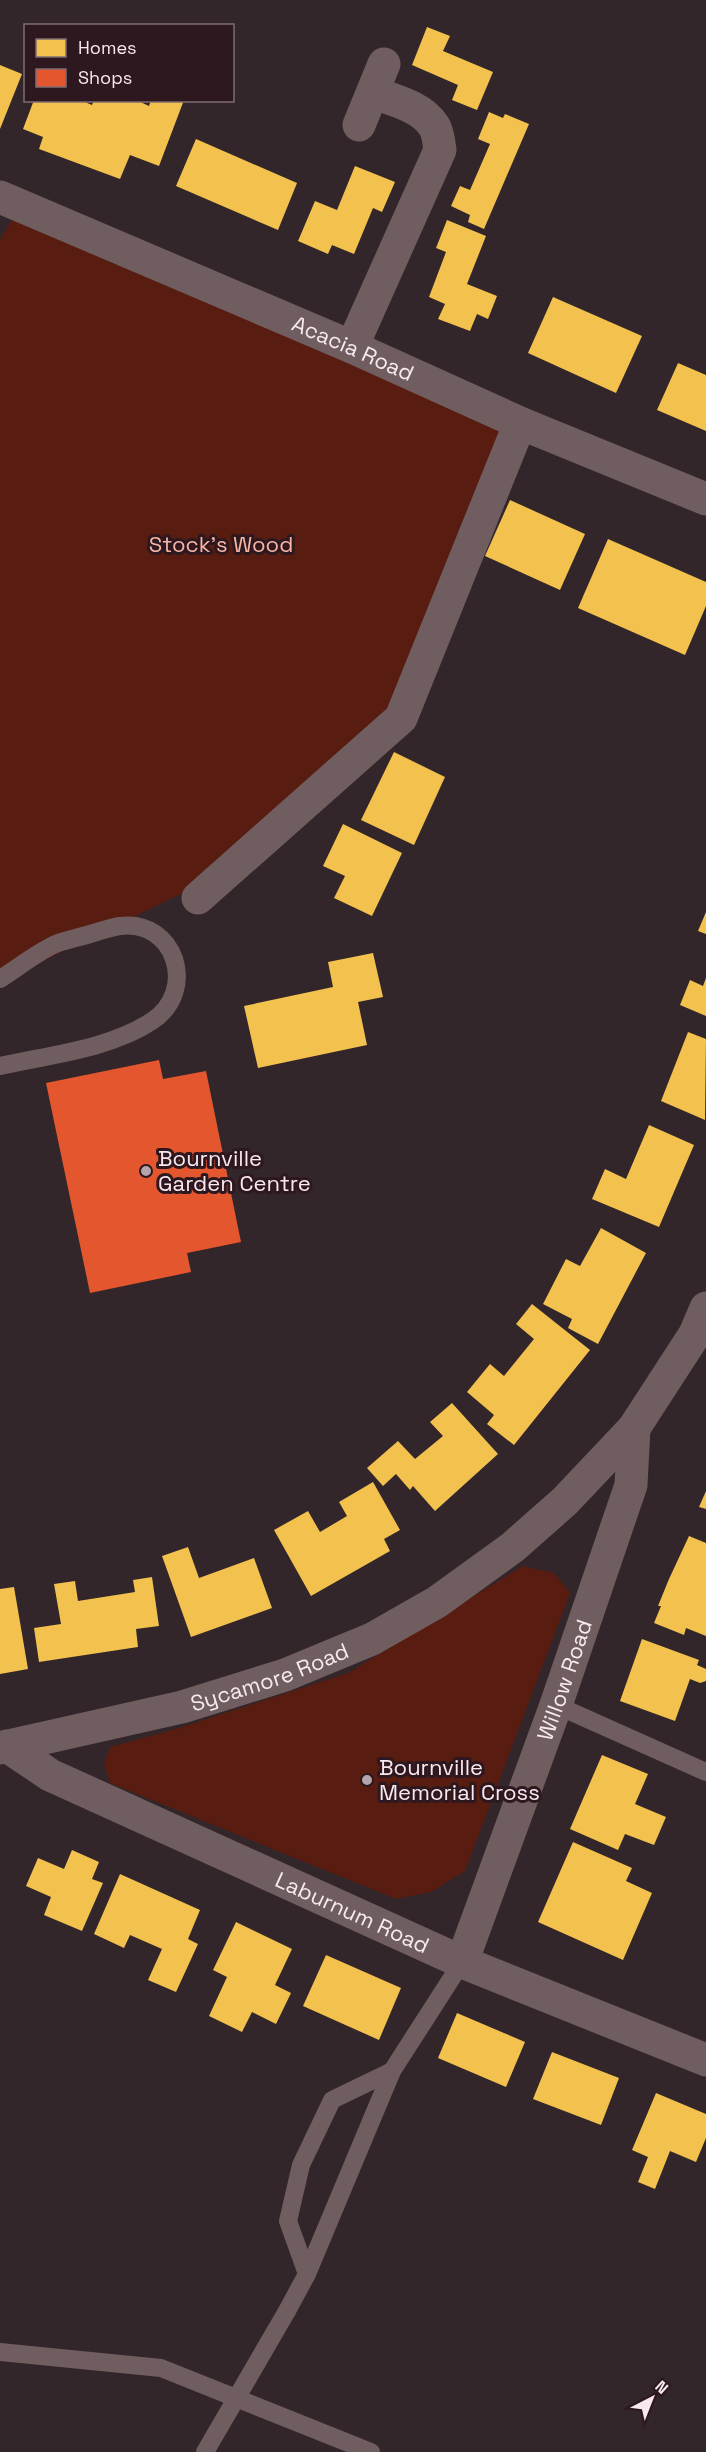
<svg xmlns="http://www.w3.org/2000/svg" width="706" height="2452" font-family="'Space Grotesk',sans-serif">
  <rect width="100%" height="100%" fill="#32262a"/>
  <!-- green -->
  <g fill="#581d10">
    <polygon points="16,212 506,428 391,712 193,888 0,982 0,240"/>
    <polygon points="523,1566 554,1573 570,1593 465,1871 431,1892 396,1899 110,1783 104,1765 110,1747 179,1728 348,1673"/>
  </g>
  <!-- homes -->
  <g fill="#f2c14e">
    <polygon points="427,27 450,36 443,51 493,72 477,110 452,100 458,85 412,65"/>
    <polygon points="0,65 22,74 0,129"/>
    <polygon points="34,100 80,100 92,105 94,100 136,100 149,106 151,100 184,100 159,166 130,155 120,179 39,149 43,137 23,129"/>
    <polygon points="489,112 503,118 505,114 529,124 484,229 468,222 470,215 451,206 460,186 470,190 490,144 478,139"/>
    <polygon points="196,139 297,183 278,230 176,186"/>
    <polygon points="355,166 395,182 382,212 373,208 354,254 332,245 328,254 298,241 315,201 337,210"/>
    <polygon points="447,220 486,236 467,284 497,296 488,319 477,314 470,331 438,319 445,304 429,297 446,252 436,248"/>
    <polygon points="553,297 642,336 616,393 528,353"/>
    <polygon points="678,363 706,375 706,431 657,410"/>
    <polygon points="510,500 585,534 560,590 485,556"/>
    <polygon points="608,539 706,582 706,606 685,655 578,608"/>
    <polygon points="394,752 445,777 414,845 361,820"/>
    <polygon points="343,824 402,853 372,916 334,898 345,876 323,866"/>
    <polygon points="706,912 706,934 698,931"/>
    <polygon points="373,953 383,997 358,1002 367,1045 258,1068 244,1006 333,987 328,962"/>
    <polygon points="706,978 706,1016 680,1005 690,980 703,986"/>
    <polygon points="688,1032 706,1039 705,1120 661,1101"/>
    <polygon points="649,1125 694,1145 659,1227 592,1199 605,1169 626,1179"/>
    <polygon points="601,1228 646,1253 598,1344 568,1328 572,1319 543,1304 566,1259 580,1266"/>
    <polygon points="532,1304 590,1350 514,1445 487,1424 494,1415 467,1392 490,1364 504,1376 534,1339 516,1324"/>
    <polygon points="452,1403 498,1454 435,1511 413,1486 410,1490 396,1474 383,1486 367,1468 398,1441 415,1459 443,1436 430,1422"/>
    <polygon points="373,1482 400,1530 384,1539 390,1551 311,1596 274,1530 308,1511 320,1532 347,1516 339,1502"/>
    <polygon points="706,1491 706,1509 699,1507"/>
    <polygon points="689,1536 706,1543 706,1636 686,1628 684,1635 654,1623 661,1606 658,1606 669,1579"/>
    <polygon points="188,1547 199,1578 254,1558 272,1608 191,1637 162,1556"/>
    <polygon points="152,1577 159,1626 136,1629 138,1647 39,1662 34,1628 61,1624 54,1584 75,1581 78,1601 135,1592 133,1580"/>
    <polygon points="14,1587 28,1669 0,1674 0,1589"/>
    <polygon points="642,1639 699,1660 697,1665 706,1669 706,1681 700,1683 690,1679 675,1721 620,1701"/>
    <polygon points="602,1755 648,1774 635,1804 666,1817 654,1845 625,1834 618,1850 570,1829"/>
    <polygon points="573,1842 632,1868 626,1881 652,1893 623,1960 538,1922"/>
    <polygon points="72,1850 99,1862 92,1879 103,1883 82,1931 44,1915 51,1897 26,1886 38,1858 64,1869"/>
    <polygon points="120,1874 200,1910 188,1939 198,1944 176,1992 148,1980 162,1949 130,1935 124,1948 94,1934"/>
    <polygon points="236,1922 292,1949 275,1985 291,1993 276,2024 252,2012 242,2032 209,2016 227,1977 213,1970"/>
    <polygon points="326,1955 401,1988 379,2040 303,2006"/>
    <polygon points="457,2013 525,2042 506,2087 438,2058"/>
    <polygon points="552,2052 619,2078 601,2125 533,2099"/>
    <polygon points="656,2093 706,2114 706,2138 696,2162 670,2151 655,2189 638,2182 648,2157 632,2150"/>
  </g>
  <!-- shops -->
  <polygon fill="#e4572e" points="159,1060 163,1079 206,1071 241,1242 187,1253 191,1272 90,1293 46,1083"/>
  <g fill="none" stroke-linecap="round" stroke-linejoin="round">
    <!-- service -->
    <g stroke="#705d60" stroke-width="18">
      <path d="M0 979C18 968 38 951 58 943 69 939 82 937 93 933 102 931 111 927 120 926 176 919 198 991 152 1021 110 1049 49 1055 0 1066"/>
      <polyline points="556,1705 706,1772"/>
      <polyline points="307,2274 288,2221 301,2165 332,2100 392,2071"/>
      <polyline points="287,2311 307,2274 392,2071 462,1962"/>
      <polyline points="0,2352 161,2368 371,2452"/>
    </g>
    <!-- minor -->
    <g stroke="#705d60" stroke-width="33">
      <polyline points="359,125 384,64"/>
      <path id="s1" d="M0 197 352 347 520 423 706 499"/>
      <path d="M352 347 440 150C439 143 438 132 434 126 422 107 394 100 374 93"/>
      <polyline points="198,898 401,718 520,423"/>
      <path id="s2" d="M7 1746 50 1775 462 1962 706 2060"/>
      <path id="s3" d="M0 1748 182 1707 285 1675 372 1639 437 1602 513 1547 565 1501 634 1428 695 1334 706 1308"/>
      <path id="s4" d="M462 1962 556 1705 631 1485 634 1428"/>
    </g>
    <!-- service-bridge -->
    <polyline stroke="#705d60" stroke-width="18" points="205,2452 287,2311"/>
  </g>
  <!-- markers -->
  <g fill="#b3a5a9" stroke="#2d1820" stroke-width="2">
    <circle cx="146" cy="1171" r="6"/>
    <circle cx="367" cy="1780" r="6"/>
  </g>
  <g text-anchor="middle" stroke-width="6" stroke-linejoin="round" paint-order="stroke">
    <!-- street labels -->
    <g font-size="22" fill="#f9e9ee" stroke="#2d1820">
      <text dy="8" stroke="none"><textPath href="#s1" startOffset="384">Acacia Road</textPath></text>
      <text dy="8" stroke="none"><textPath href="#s3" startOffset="279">Sycamore Road</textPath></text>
      <text dy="8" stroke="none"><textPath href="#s4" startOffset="300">Willow Road</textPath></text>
      <text dy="8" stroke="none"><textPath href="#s2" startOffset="384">Laburnum Road</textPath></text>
    </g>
    <!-- park labels -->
    <g font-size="22" fill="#f8b5a4" stroke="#2d1820">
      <text x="221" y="552">Stock's Wood</text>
    </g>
    <!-- poi labels -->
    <g font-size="22" fill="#f9e9ee" stroke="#2d1820" text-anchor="start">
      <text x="158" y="1166">Bournville<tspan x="158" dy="25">Garden Centre</tspan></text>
      <text x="379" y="1775">Bournville<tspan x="379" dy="25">Memorial Cross</tspan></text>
    </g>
  </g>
  <!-- legend -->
  <rect x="24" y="24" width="210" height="78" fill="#2d1820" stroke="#7f6c72" stroke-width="1.5"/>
  <rect x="36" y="39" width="30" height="18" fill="#f2c14e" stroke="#7f6c72" stroke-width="1.5"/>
  <text x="78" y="54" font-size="18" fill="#f9e9ee">Homes</text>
  <rect x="36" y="69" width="30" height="18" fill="#e4572e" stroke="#7f6c72" stroke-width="1.5"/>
  <text x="78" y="84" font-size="18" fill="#f9e9ee">Shops</text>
  <!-- north arrow -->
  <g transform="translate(652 2398) rotate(42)" stroke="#2d1820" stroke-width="4.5" paint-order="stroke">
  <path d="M0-4.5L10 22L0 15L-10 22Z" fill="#f9e9ee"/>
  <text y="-9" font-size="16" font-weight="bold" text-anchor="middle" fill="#f9e9ee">N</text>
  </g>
</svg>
